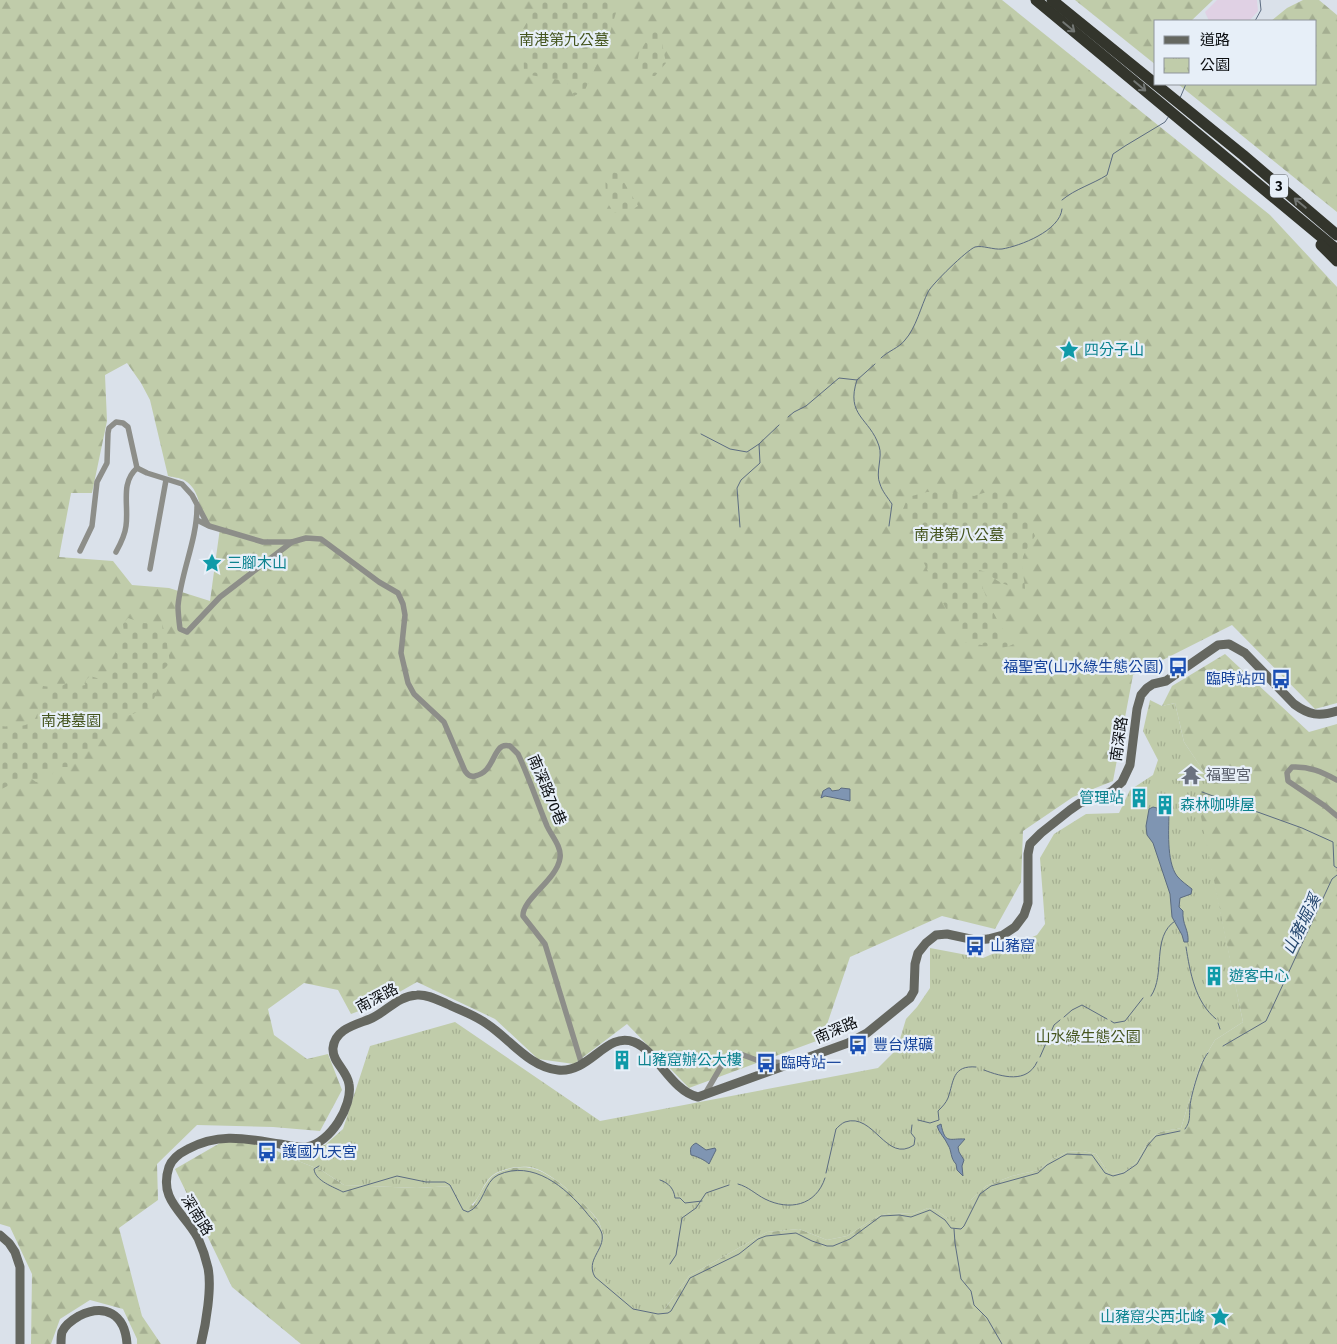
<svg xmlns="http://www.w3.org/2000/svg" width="1337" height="1344" font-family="'Fira Sans','Noto Sans TC',sans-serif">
  <defs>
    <pattern id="forest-firs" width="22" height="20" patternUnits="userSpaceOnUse" patternTransform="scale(1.25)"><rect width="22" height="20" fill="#c0ccaa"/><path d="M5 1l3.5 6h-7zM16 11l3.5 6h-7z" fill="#a4ae91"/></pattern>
    <pattern id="cemetery-stones" width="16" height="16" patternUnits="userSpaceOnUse" patternTransform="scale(1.25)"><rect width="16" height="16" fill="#c0ccaa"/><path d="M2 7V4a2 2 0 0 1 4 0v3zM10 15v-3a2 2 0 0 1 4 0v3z" fill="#a4ae91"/></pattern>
    <pattern id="park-tufts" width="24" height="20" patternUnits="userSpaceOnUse" patternTransform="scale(1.25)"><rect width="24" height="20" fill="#c0ccaa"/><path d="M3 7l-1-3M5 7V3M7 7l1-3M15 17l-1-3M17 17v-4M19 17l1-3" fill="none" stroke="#a4ae91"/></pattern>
  </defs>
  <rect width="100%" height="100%" fill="#dae1ea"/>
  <!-- industrial -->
  <polygon fill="#e0d1e4" points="1217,0 1257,0 1258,11 1249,21 1209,21 1205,12"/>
  <!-- forest -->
  <g fill="url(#forest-firs)" fill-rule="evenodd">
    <path d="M0 0H1002L1270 215 1337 287V703L1315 709 1232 625 1133 675 1113 781 1073 797 1023 831 1021 882 995 929 942 916 850 957 822 1039 689 1088 627 1024 574 1064 538 1059 495 1019 417 982 380 1003 351 1014 338 990 304 983 268 1009 274 1035 307 1059 328 1054 342 1090 320 1131 273 1127 197 1125 157 1164 158 1200 119 1228 142 1316 161 1344H137V1339L123 1309 90 1300 60 1319 51 1344H31L32 1274 10 1227 0 1224ZM127 363 141 383 150 400 168 476C173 477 180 478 184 480 199 488 201 509 202 524L220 528 210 601 169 588 132 585 113 561 59 557 71 493H92L107 421 105 375Z"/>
    <polygon points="1075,0 1213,0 1191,21 1156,21 1156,65"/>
    <polygon points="1303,0 1319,0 1337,15 1337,212 1178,84 1316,84 1316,21 1271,21 1287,8"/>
    <path d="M1225 654 1309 732 1337 724V1344H301L232 1287 175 1169 227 1139 270 1147 288 1157 321 1170 344 1185 417 1188 452 1186 473 1206C478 1198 487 1179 494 1175 505 1168 523 1165 535 1169 554 1175 589 1205 599 1223 601 1227 602 1232 604 1237L597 1252 664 1310 689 1276 767 1232 799 1229 827 1240 847 1236 878 1216 891 1213 913 1214 928 1208 936 1210 947 1218 971 1200 986 1186 1012 1176 1039 1170 1052 1159 1067 1152 1083 1151 1096 1154 1109 1174C1141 1175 1138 1148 1155 1135 1161 1130 1174 1130 1181 1128L1200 1065 1215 1040 1243 1022 1196 797 1210 781 1184 742 1175 703 1162 706 1172 686Z"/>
  </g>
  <!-- cemetery -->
  <g fill="url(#cemetery-stones)">
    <polygon points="540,0 612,0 618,6 608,39 585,90 574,96 566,81 524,74 523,29"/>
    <polygon points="658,23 666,63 655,76 642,76 636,69 639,53"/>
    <polygon points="605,169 619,174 638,206 624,214 613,212 606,200"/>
    <path d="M993 490C1018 503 1024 510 1035 536 1030 545 1021 555 1022 565 1022 574 1025 580 1025 589 1016 588 1008 586 1000 582 992 578 987 571 979 570 977 580 996 619 1002 628 1005 634 1011 638 1015 643 1002 653 982 643 966 643L963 636 957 633 958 624 962 610 946 609 924 563 919 558 917 525 903 509 908 497 927 492 942 491 974 496Z"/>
    <path d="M128 618 143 623 162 624 166 636 170 663 164 669 154 699 148 708 122 718 110 734 98 742 70 767H57L49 779 36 782 23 773 13 783 0 790V726C14 727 37 729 38 709 38 700 38 694 43 686L58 688 69 682 77 683V687L85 685 86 680 90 676 100 679 104 677 121 642V636L124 633 123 624Z"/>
  </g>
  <!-- park -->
  <path fill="url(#park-tufts)" d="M1150 700 1162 706 1175 703 1184 742 1211 782 1197 797 1243 1022 1215 1040 1200 1065 1181 1128C1174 1130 1161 1130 1155 1135 1138 1148 1141 1175 1109 1174L1096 1154 1083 1151 1067 1152 1052 1159 1039 1170 1012 1176 986 1186 971 1200 970 1207 960 1223 947 1218 936 1210 928 1208 913 1214 891 1213 878 1216 847 1236 827 1240 799 1229 767 1232 689 1276 664 1310 634 1309 594 1270 597 1252 604 1237C602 1232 601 1227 599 1222 589 1206 552 1173 534 1168 523 1165 503 1168 493 1175 480 1185 481 1203 464 1209L452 1186 417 1188 344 1185 321 1170 288 1157 300 1149 325 1145 343 1129 370 1046 455 1022 600 1121 878 1068 897 1049 906 1019 917 1007 930 988V948L983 958 1037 935 1045 924 1040 858 1054 834 1086 814 1119 813 1130 790 1153 775 1158 760 1143 731Z"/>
  <!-- water -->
  <g fill="#7f95b2" stroke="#5c6c81">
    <polygon points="828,788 830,788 832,791 839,790 841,788 850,789 850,801 825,796 821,798 823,791"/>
    <path d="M1153 807 1157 808V811L1162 814 1165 810H1169C1169 828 1166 861 1177 876 1181 881 1187 885 1192 889L1191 894 1180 898 1179 907 1183 911C1182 925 1189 929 1188 942H1184L1182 935 1172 917 1170 894 1153 843 1147 835 1146 826 1149 809Z"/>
    <path d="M941 1124C945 1145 950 1138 965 1139L958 1147 959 1152 964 1160 962 1166 963 1176 957 1170 956 1164C950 1158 952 1151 948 1145 945 1138 939 1133 937 1126Z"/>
    <path d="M696 1143 706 1150 715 1148 716 1150 709 1164C705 1160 696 1156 691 1155 690 1149 690 1146 696 1143Z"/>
  </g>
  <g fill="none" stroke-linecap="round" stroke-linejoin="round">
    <!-- stream -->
    <g stroke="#5c6c81" stroke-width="1">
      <polyline points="1255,21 1261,10 1260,0"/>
      <polyline points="1180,98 1186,84"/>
      <path d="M1062 200C1075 189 1093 184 1107 175L1113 154 1125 146 1165 122 1169 116"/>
      <path d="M881 358C888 351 899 348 905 340 916 328 921 306 928 292 932 284 967 250 975 247 983 245 993 250 1002 249 1020 246 1060 231 1062 209"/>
      <path d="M857 380C845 416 870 418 879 446 883 457 875 473 880 484 882 491 888 498 892 504L889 526"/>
      <polyline points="788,417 794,412 806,406 839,378 857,380 875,364"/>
      <polyline points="701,434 730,449 747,452 759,444"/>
      <polyline points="740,527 737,488 741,480 760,463 759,444 779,425"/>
      <polyline points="1202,792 1302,828 1333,842 1334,866 1337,868"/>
      <path d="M1186 947C1190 972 1195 1002 1216 1019"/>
      <path d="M1151 996C1166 974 1151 937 1175 921"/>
      <polyline points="1064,1017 1072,1010 1082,1005 1107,1019"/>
      <polyline points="1111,1021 1114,1023 1125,1021 1143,998"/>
      <polyline points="1218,1023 1220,1029"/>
      <polyline points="1223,1046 1266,1021 1332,879 1337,875"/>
      <polyline points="1040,1057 1054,1025 1060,1020"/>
      <path d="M984 1070C1002 1077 1027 1084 1037 1062"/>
      <path d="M918 1120 930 1123 939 1120 938 1111C942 1107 946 1103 948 1098 954 1081 952 1065 976 1067"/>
      <path d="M1185 1129C1191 1121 1189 1116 1190 1106 1191 1095 1201 1060 1208 1053"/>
      <path d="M319 1166 314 1169C315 1181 334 1187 343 1192L397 1176 426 1182H445L450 1185 463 1210 468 1212C484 1206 484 1181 498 1175 533 1159 566 1188 586 1212 591 1219 600 1226 602 1234 605 1250 585 1260 595 1277L633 1309 658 1314 668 1313 671 1311 690 1278 739 1254 758 1239 766 1236 796 1233 812 1241 827 1246H833L850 1239 881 1216 899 1215 911 1217 930 1210 945 1220 951 1228 961 1229 964 1226 980 1194 991 1186 1038 1173 1047 1165 1067 1154 1092 1155 1105 1173 1113 1176 1124 1173 1137 1164 1148 1145 1156 1136 1180 1131"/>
      <path d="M826 1173 836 1129C838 1127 842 1123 845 1122 874 1112 886 1164 914 1145L915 1138 911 1133 912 1125"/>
      <path d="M660 1180C669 1183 674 1189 675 1198H680L685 1203 702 1201"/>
      <path d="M738 1184C749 1187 755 1194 765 1199 789 1211 816 1206 825 1178"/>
      <polyline points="954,1229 955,1243 961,1279 971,1291 974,1305 987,1318 1002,1344"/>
      <polyline points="670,1264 676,1255 682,1218 696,1208 706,1193 729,1185"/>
    </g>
    <!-- minor -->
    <g stroke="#8d8e89" stroke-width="5.5">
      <polyline points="137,468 147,473 182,484 192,495 208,525"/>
      <path d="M197 507C197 540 181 572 178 606 178 613 179 621 180 629L187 632 220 597 292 542"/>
      <path d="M197 520 209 526 263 542H292L306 538 321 539 379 582 398 593 403 604 405 615 401 653 408 683 414 694 444 722 465 771C468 775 470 777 475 776 491 772 491 759 499 749 502 745 506 745 510 746L518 754C529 777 537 802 547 826 551 835 562 847 560 858 557 880 522 899 523 916L545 944 582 1065"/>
      <polyline points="80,551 92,526 97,482 107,463 108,433 109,428 116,422 123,423 128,427 137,468"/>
      <path d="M116 552C121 543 125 535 126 526 129 505 120 483 137 468"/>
      <polyline points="150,569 166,480"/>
      <path d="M1337 780C1322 772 1309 766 1292 767L1287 773 1288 781 1325 806 1337 816"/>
      <polyline points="705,1094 726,1058 738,1053 759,1061 787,1063"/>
    </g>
    <!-- secondary -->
    <g stroke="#656760" stroke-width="9">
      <polyline points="0,1235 9,1243 15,1252 20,1267 20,1344"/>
      <path d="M61 1344C61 1341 61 1336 62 1332 65 1325 72 1320 79 1316 105 1303 125 1314 127 1344"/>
      <path d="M201 1344C206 1324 212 1287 208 1268 206 1259 202 1247 198 1238 184 1212 158 1200 169 1167 172 1158 180 1153 188 1149 220 1132 247 1139 280 1144 289 1146 299 1148 307 1147 330 1143 353 1106 349 1084 347 1070 332 1062 333 1048 335 1029 355 1025 370 1019 387 1012 397 996 417 995 427 994 438 1000 447 1004 460 1010 475 1015 487 1024 510 1039 529 1067 558 1070 591 1073 606 1031 634 1042 657 1051 671 1091 698 1097L848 1043 867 1033 910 998 914 991 915 964 918 953 926 943 936 935 947 934 975 940 988 939 1003 935 1015 927 1024 915 1028 903V854L1030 844 1041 833 1070 810 1080 803 1099 797 1112 791 1122 782 1130 765 1137 709 1141 695 1147 688 1153 684 1166 681 1218 645 1229 644 1245 653 1294 704C1309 715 1319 717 1337 711"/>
    </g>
    <!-- motorway -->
    <g stroke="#33352c" stroke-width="11">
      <polyline points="1036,0 1337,250"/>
      <polyline points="1052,0 1243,155 1337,235"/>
      <polyline points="1321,245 1337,261"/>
    </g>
  </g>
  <!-- one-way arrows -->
  <defs><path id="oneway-shaft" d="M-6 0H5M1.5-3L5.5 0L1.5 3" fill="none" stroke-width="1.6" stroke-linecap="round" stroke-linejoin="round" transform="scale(1.25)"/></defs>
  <g stroke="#727673">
    <use href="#oneway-shaft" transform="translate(1069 27) rotate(40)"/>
    <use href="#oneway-shaft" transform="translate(1140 86) rotate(40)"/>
    <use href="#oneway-shaft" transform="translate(1300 203) rotate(-140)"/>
  </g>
  <!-- icons -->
  <defs>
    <symbol id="sight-bare" viewBox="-9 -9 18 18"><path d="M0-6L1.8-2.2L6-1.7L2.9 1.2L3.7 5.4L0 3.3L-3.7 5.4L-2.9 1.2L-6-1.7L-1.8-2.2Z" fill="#0f9aa8" stroke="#e7eff8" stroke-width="2.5" paint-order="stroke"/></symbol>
    <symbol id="bus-bare" viewBox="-9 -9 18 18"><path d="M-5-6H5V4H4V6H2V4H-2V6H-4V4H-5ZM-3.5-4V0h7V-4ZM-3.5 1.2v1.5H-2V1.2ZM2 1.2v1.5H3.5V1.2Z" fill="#1a4fb4" stroke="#e7eff8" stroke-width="2.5" paint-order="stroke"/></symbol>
    <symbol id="temple-bare" viewBox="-9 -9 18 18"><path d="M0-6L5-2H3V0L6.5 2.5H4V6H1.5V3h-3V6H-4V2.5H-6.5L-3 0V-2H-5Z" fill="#6b7280" stroke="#e7eff8" stroke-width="2.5" paint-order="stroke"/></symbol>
    <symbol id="building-bare" viewBox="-9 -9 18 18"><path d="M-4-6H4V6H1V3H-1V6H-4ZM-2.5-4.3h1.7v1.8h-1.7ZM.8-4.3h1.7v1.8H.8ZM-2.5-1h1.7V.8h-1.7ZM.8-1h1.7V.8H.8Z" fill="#0f9aa8" stroke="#e7eff8" stroke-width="2.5" paint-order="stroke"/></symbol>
  </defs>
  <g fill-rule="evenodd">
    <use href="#sight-bare" x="1055" y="336" width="28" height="28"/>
    <use href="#sight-bare" x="198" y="549" width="28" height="28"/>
    <use href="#bus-bare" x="1164" y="653" width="28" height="28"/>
    <use href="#bus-bare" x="1267" y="665" width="28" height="28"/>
    <use href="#temple-bare" x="1177" y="761" width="28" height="28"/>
    <use href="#building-bare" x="1125" y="784" width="28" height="28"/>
    <use href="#building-bare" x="1151" y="791" width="28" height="28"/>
    <use href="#bus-bare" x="961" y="932" width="28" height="28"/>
    <use href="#building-bare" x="1200" y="962" width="28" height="28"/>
    <use href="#bus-bare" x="844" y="1031" width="28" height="28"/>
    <use href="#building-bare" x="608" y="1046" width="28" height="28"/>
    <use href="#bus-bare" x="752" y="1049" width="28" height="28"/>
    <use href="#bus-bare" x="253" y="1138" width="28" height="28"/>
    <use href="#sight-bare" x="1206" y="1303" width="28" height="28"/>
  </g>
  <g text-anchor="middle" stroke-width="4.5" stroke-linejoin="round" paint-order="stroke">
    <!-- shield labels -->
    <rect fill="#e7eff8" stroke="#4c5156" stroke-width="1" x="1270" y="174.5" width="18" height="23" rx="4"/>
    <g font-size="14" font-weight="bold" fill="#0a0d10">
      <text x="1279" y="191">3</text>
    </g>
    <!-- park labels -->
    <g font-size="15" fill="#45551f" stroke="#e7eff8">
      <text x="564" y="45">南港第九公墓</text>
      <text x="959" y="540">南港第八公墓</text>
      <text x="71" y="726">南港墓園</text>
      <text x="1088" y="1042">山水綠生態公園</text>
    </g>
    <!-- culture labels -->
    <g font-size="15" fill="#0d838f" stroke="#e7eff8" text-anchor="start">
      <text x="1084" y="355">四分子山</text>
      <text x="227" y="568">三腳木山</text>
      <text x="1124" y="803" text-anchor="end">管理站</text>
      <text x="1180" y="810">森林咖啡屋</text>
      <text x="1229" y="981">遊客中心</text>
      <text x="637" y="1065">山豬窟辦公大樓</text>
      <text x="1205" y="1322" text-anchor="end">山豬窟尖西北峰</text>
    </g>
    <!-- transit labels -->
    <g font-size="15" fill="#164399" stroke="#e7eff8" text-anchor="start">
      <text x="1163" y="672" text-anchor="end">福聖宮(山水綠生態公園)</text>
      <text x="1266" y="684" text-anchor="end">臨時站四</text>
      <text x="990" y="951">山豬窟</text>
      <text x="873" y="1050">豐台煤礦</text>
      <text x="781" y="1068">臨時站一</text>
      <text x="282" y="1157">護國九天宮</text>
    </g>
    <!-- street labels -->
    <g font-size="15" fill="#0a0d10" stroke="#e7eff8">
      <text transform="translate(1119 739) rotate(-82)" y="5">南深路</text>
      <text transform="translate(547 790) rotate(67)" y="5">南深路70巷</text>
      <text transform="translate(377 998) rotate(-28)" y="5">南深路</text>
      <text transform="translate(836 1030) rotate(-23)" y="5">南深路</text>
      <text transform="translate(197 1215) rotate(58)" y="5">深南路</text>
    </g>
    <!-- worship labels -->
    <g font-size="15" fill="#5b616d" stroke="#e7eff8" text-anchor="start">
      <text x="1206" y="780">福聖宮</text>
    </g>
    <!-- water labels -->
    <g font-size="16" font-style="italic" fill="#22446c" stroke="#e7eff8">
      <text transform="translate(1301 924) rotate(-64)" y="6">山豬堀溪</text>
    </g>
  </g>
  <!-- legend -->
  <rect x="1154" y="20" width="162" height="65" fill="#e7eff8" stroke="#8f959b"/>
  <rect x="1164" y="36" width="25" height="8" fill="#656760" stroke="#8f959b"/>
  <text x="1200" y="45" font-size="15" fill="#0a0d10">道路</text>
  <rect x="1164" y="58" width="25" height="15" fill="url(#park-tufts)" stroke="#8f959b"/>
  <text x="1200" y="70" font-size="15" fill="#0a0d10">公園</text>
</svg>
